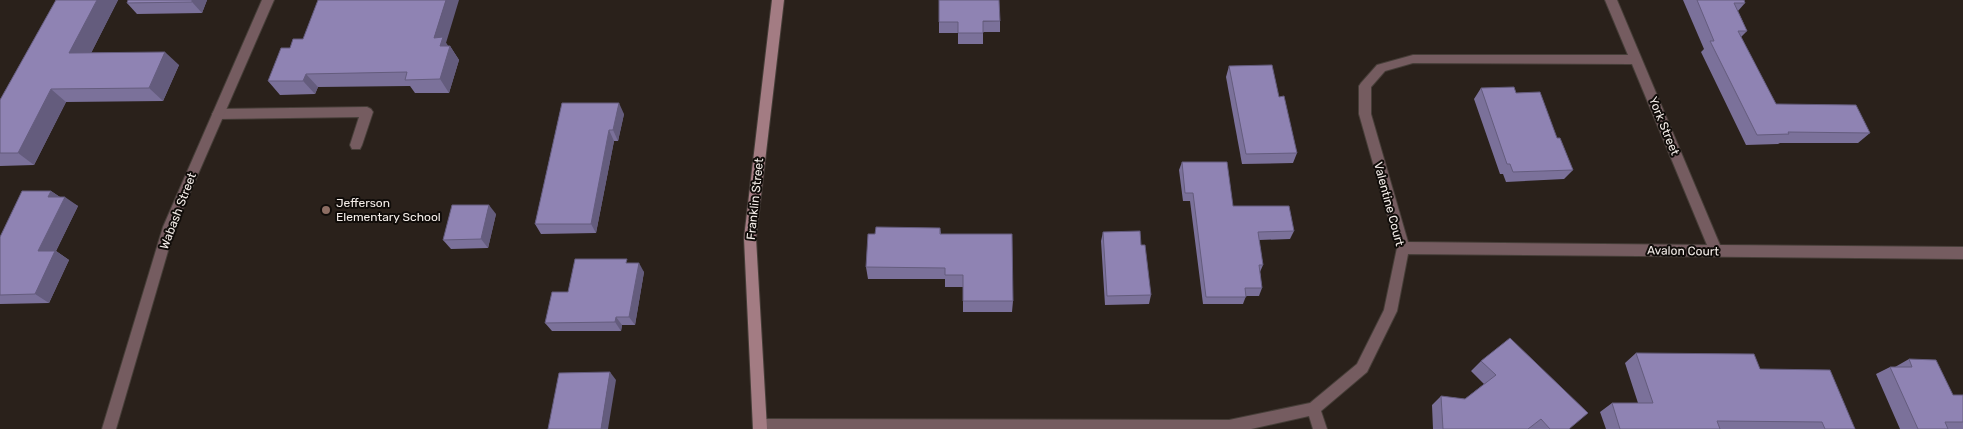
<svg xmlns="http://www.w3.org/2000/svg" width="1963" height="429" font-family="Rubik,sans-serif">
  <rect width="100%" height="100%" fill="#2a211b"/>
  <g fill="none" stroke-linecap="round" stroke-linejoin="round">
    <defs>
      <polygon id="lane" points="367,107 371,109 373,112 362,145 360,149 352,149 350,145 359,117 218,119 214,117 212,114 214,111 218,109"/>
      <g id="street">
        <polygon points="262,0 274,0 175,227 116,429 102,429 163,227"/>
        <path d="M1605 0H1617L1720 245 1963 247V259L1408 254 1397 311 1367 372 1321 411 1327 429H1313L1309 416 1251 429H754L753 426 755 421 760 419 1229 420 1310 403 1357 364 1384 310 1397 248 1359 114V86L1361 83 1377 65 1413 55H1628ZM1413 63 1632 64 1707 245 1408 242 1371 114V87L1385 71Z"/>
      </g>
      <polygon id="secondary" points="772,0 784,0 756,238 767,429 753,429 744,238"/>
    </defs>
    <!-- lane casing -->
    <use href="#lane" stroke="#463e38" stroke-width="2"/>
    <!-- street casing -->
    <use href="#street" stroke="#463e38" stroke-width="2"/>
    <!-- secondary casing -->
    <use href="#secondary" stroke="#463e38" stroke-width="2"/>
    <!-- lane -->
    <use href="#lane" fill="#755c60" fill-rule="evenodd"/>
    <!-- street -->
    <use href="#street" fill="#755c60" fill-rule="evenodd"/>
    <!-- secondary -->
    <use href="#secondary" fill="#a37c83" fill-rule="evenodd"/>
  </g>
  <!-- wall -->
  <g fill="#7b719a">
    <polygon points="56,0 118,0 91,53 179,65 163,101 66,102 34,165 0,166 0,100"/>
    <polygon points="207,0 202,13 137,14 127,3"/>
    <polygon points="1683,0 1744,0 1745,3 1738,11 1747,31 1741,37 1776,104 1870,133 1858,143 1780,143 1778,144 1746,145 1701,52 1704,49"/>
    <polygon points="1000,21 1000,32 983,32 983,44 958,44 958,33 939,33 939,22"/>
    <polygon points="446,43 448,46 450,46 459,60 449,93 415,93 410,86 318,87 315,94 280,95 268,81"/>
    <polygon points="1229,66 1279,97 1297,153 1293,163 1242,164 1226,77"/>
    <polygon points="1481,88 1516,93 1557,138 1573,170 1564,179 1506,182 1503,174 1500,174 1474,99"/>
    <polygon points="562,103 624,114 618,141 614,141 596,233 541,234 535,224"/>
    <polygon points="1182,162 1233,206 1294,231 1290,239 1259,240 1263,265 1260,272 1262,288 1259,296 1246,296 1243,304 1203,304 1190,201 1183,201 1179,170"/>
    <polygon points="51,191 60,197 78,206 56,251 69,260 49,303 0,304 0,237"/>
    <polygon points="496,214 488,248 451,249 443,240"/>
    <polygon points="940,228 941,234 1013,301 1012,312 963,312 963,287 945,287 945,279 868,279 866,267 875,234"/>
    <polygon points="1103,232 1141,245 1151,295 1149,304 1105,305 1101,241"/>
    <polygon points="629,263 644,272 635,325 622,325 621,331 552,331 545,323"/>
    <polygon points="1636,353 1760,369 1855,429 1606,429 1600,412 1612,403 1638,403 1625,363"/>
    <polygon points="1909,359 1953,395 1963,395 1963,429 1900,429 1876,374 1890,367 1895,367"/>
    <polygon points="1481,361 1569,429 1433,429 1432,405 1441,396 1465,399 1484,384 1471,371"/>
  </g>
  <!-- shaded-wall -->
  <g fill="#645c7d">
    <polygon points="97,0 118,0 84,67 69,53"/>
    <polygon points="192,0 207,0 202,13 192,2"/>
    <polygon points="446,0 459,0 446,43 450,48 450,46 459,60 449,93 440,79 434,38"/>
    <polygon points="165,52 179,65 163,101 149,88"/>
    <polygon points="306,74 318,87 315,94 303,81"/>
    <polygon points="51,89 66,102 34,165 18,153"/>
    <polygon points="619,103 624,114 618,141 613,130"/>
    <polygon points="609,130 614,141 596,233 591,224"/>
    <polygon points="51,191 64,200 65,197 78,206 56,251 69,260 49,303 35,294 38,251 48,197"/>
    <polygon points="489,205 496,214 488,248 481,239"/>
    <polygon points="639,263 644,272 635,325 629,317"/>
    <polygon points="616,317 622,325 621,331 615,322"/>
    <polygon points="610,372 616,380 608,429 601,429"/>
  </g>
  <!-- building -->
  <g fill="#8f83b3" stroke="#645c7d">
    <polygon points="56,0 97,0 69,53 165,52 149,88 51,89 18,153 0,153 0,100"/>
    <polygon points="128,0 192,0 192,2 127,3"/>
    <polygon points="318,0 446,0 434,38 443,37 440,46 450,46 440,79 405,80 407,72 306,74 303,81 268,81 281,48 290,48 293,39 303,39"/>
    <polygon points="939,0 999,0 1000,21 983,21 983,33 958,33 958,22 939,22"/>
    <polygon points="1697,0 1744,0 1745,3 1734,3 1747,31 1738,31 1776,104 1856,105 1870,133 1788,132 1789,134 1757,135 1710,41 1714,41"/>
    <polygon points="1272,65 1279,97 1284,96 1297,153 1246,154 1229,66"/>
    <polygon points="1514,87 1516,93 1540,92 1557,138 1560,138 1573,170 1513,172 1510,164 1507,164 1481,88"/>
    <polygon points="562,103 619,103 613,130 609,130 591,224 535,224"/>
    <polygon points="1182,162 1227,162 1233,206 1289,206 1294,231 1258,232 1263,265 1259,265 1262,288 1245,288 1246,297 1206,297 1193,193 1185,193"/>
    <polygon points="22,191 51,191 48,197 65,197 38,251 55,251 35,294 0,295 0,237"/>
    <polygon points="452,205 489,205 481,239 443,240"/>
    <polygon points="876,227 940,228 940,234 1012,234 1013,301 963,301 963,275 945,275 945,268 866,267 868,234 875,234"/>
    <polygon points="1140,231 1141,245 1145,245 1151,295 1107,296 1103,232"/>
    <polygon points="575,259 627,259 626,263 639,263 629,317 616,317 615,322 545,323 552,292 568,292"/>
    <polygon points="1510,338 1588,413 1569,429 1550,429 1541,419 1528,429 1443,429 1441,396 1465,399 1496,375 1481,361"/>
    <polygon points="1636,353 1754,354 1760,369 1830,370 1855,429 1825,429 1822,422 1717,421 1720,429 1620,429 1612,403 1653,403"/>
    <polygon points="1909,359 1936,360 1953,395 1963,395 1963,422 1945,422 1948,429 1918,429 1890,367 1912,367"/>
    <polygon points="610,372 601,429 548,429 559,373"/>
  </g>
  <!-- markers -->
  <circle fill="#8d6e63" stroke="#100c09" stroke-width="2" cx="326" cy="210" r="5"/>
  <g text-anchor="middle" stroke-width="4" stroke-linejoin="round" paint-order="stroke">
    <!-- street labels -->
    <g font-size="12" fill="#f5eeea" stroke="#100c09">
      <text transform="translate(1664 126) rotate(68)" y="4">York Street</text>
      <text transform="translate(755 199) rotate(-84)" y="4">Franklin Street</text>
      <text transform="translate(1389 204) rotate(75)" y="4">Valentine Court</text>
      <text transform="translate(178 211) rotate(-69)" y="4">Wabash Street</text>
      <text transform="translate(1683 251) rotate(1)" y="4">Avalon Court</text>
    </g>
    <!-- poi labels -->
    <g font-size="12" fill="#f5eeea" stroke="#100c09" text-anchor="start">
      <text x="336" y="207">Jefferson<tspan x="336" dy="14">Elementary School</tspan></text>
    </g>
  </g>
</svg>
